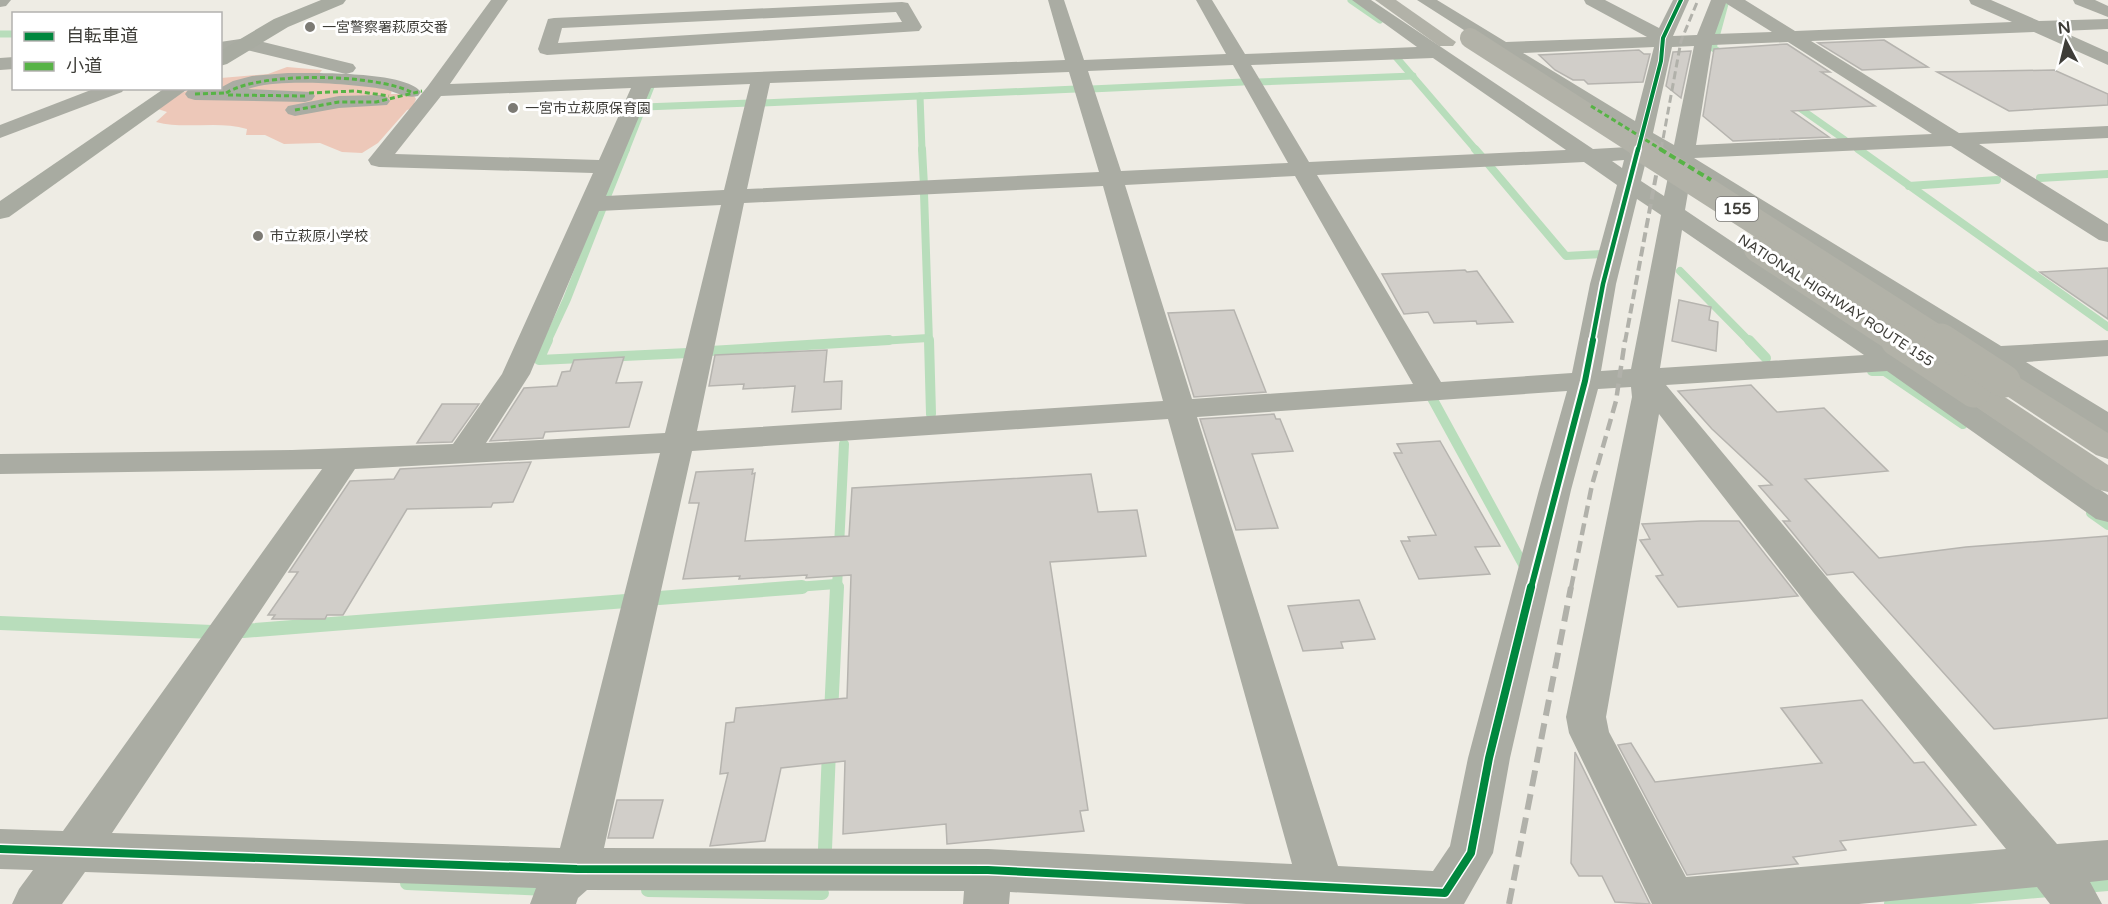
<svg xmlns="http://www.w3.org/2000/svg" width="2108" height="904" font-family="'Varela Round','Noto Sans JP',sans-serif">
  <rect width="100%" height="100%" fill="#eeece4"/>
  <!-- forest -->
  <path fill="#edc8b9" d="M287 67 322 70 319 74 392 89 391 94H413L416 99 414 104 423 106 407 110 378 143 362 153 342 152 320 143 284 144 265 135H246L247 129C217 120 186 130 156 122L167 112 158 109C185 88 187 89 220 88L221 78 268 74Z"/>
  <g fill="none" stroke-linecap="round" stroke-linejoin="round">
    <!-- stream-far3 -->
    <g stroke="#b8ddbb" stroke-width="7">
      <polyline points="1351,0 1380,20"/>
      <polyline points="1726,0 1713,48 1727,57"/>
      <polyline points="0,34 14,34"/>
      <polyline points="1396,57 1476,150"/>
      <polyline points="1258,82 1413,76"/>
      <polyline points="1091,89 1243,82"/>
      <polyline points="920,96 922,150"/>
      <polyline points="1791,102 1845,140"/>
      <polyline points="763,103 1076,89"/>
      <polyline points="644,107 750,103"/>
      <polyline points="1857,148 1860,150"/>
      <polyline points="626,150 652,84"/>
    </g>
    <!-- stream-far2 -->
    <g stroke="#b8ddbb" stroke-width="8">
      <polyline points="922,149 924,186"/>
      <polyline points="1475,149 1482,157"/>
      <polyline points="1858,149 2108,327"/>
      <polyline points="1489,165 1566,256 1602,254"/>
      <polyline points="2040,178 2108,174"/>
      <polyline points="1909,186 1997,180"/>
      <polyline points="924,193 929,342"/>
      <polyline points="606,199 626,149"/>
      <polyline points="1680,271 1750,342"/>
      <polyline points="547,342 567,299 603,207"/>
      <polyline points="864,342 928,338"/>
    </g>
    <!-- stream-far1 -->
    <g stroke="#b8ddbb" stroke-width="10">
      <polyline points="548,340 539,360 688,353"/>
      <polyline points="929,340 931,414"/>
      <polyline points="1749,340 1766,358"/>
      <polyline points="710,351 889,340"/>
      <polyline points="1872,371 1885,371 1963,424"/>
      <polyline points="1432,398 1525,568 1524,572"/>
      <polyline points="2091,513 2108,525"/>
      <polyline points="783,588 836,584"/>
      <polyline points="837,588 844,444"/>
    </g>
    <!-- stream -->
    <g stroke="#b8ddbb" stroke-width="14">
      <polyline points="659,598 802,587"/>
      <polyline points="0,623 212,632"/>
      <polyline points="243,631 626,601"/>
      <polyline points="831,714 837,587"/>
      <polyline points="825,849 829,750"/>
      <polyline points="407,883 547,889"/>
      <polyline points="2084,886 2108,884"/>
      <polyline points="648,890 822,893"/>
      <polyline points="1891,904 2049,890"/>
    </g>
  </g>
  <!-- building -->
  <g fill="#d1cec9" stroke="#b6b4af" stroke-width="1.5">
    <polygon points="1884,40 1928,67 1862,70 1818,43"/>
    <polygon points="1787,44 1830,72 1821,72 1875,106 1792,111 1829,137 1733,141 1703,116 1714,49"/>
    <polygon points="1639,50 1644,54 1650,54 1643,82 1588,84 1584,80 1573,80 1555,70 1539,55"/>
    <polygon points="1691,51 1681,98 1666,86 1673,52"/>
    <polygon points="2054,70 2108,94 2108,105 2009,111 1937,72"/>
    <polygon points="2108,268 2108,319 2040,272"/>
    <polygon points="1465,270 1467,272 1477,271 1513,322 1477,324 1476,321 1434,323 1428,312 1404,314 1382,274"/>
    <polygon points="1679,300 1711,307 1709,320 1718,322 1716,351 1672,341"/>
    <polygon points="1234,310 1266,392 1194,397 1168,313"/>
    <polygon points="827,350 824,382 842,381 841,409 792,412 795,386 743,389 744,384 709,386 715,355"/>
    <polygon points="624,357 616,383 642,382 629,427 545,432 543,438 490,441 524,388 557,386 562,372 570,371 574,360"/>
    <polygon points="1751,385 1777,412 1824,408 1888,471 1805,479 1879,558 1966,547 2108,536 2108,718 1994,729 1853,572 1827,575 1783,521 1790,521 1759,486 1772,485 1712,429 1678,391"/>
    <polygon points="442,404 479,404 452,442 417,443"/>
    <polygon points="1274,414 1276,419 1280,419 1293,451 1252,454 1278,528 1236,530 1200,419"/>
    <polygon points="1440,441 1500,546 1475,547 1490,574 1419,579 1401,541 1410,541 1408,537 1436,535 1394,453 1402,453 1397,444"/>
    <polygon points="531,462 513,502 493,503 491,507 407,509 343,615 327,615 325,619 272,619 275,615 268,615 298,572 289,572 350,481 394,479 400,469"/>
    <polygon points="753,469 752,474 755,473 745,541 849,536 852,488 1091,474 1098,512 1137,510 1146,556 1050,562 1088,810 1080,811 1084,831 947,844 946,824 843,834 845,761 781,768 765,841 710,846 728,773 720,774 726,723 734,722 736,708 847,698 851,575 806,578 807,575 739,579 740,576 683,579 699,503 689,503 696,472"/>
    <polygon points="1701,521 1739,521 1798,596 1678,607 1656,576 1663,575 1640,540 1650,539 1642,524"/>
    <polygon points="1359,600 1375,639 1341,642 1343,648 1303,651 1288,606"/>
    <polygon points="1862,700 1914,763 1924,762 1976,825 1840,841 1846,850 1793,857 1798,864 1687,875 1618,745 1631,743 1655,782 1822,763 1781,708"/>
    <polygon points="1575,752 1650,904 1615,902 1602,876 1579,876 1571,863"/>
    <polygon points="617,800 663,800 653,838 608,838"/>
  </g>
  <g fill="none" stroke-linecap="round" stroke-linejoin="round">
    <!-- street -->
    <g fill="#aaaca3" fill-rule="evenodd">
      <polygon points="0,0 11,0 6,6 0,7"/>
      <path d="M491 0H508L450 84 1065 60 1048 0H1064L1084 60 1226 54 1196 0H1212L1245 54 1417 47 1352 0H1371L1593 149 1628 147 1631 137 1417 0H1437L1506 42 1647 37 1586 4 1584 0H1605L1659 28 1673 0H1689L1673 36 1697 35 1711 0H1745L1795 31 2012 22 1971 4 1969 0H1991L2039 21 2108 19V29L2061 31 2108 52V65L2034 32 1811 41 1959 133 2108 126V138L1979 144 2108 224V242L2099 240 1951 146 1694 158 2001 346 2108 340V356L2026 362 2108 412V435L2097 432 1691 175 1685 210 2108 495V522L2096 519 1887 371 1666 385 1839 592 2057 844 2108 840V880L2090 882 2102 904H2050L2037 887 1859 904H1652L1569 733 1566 717 1632 397 1631 387 1598 389 1571 490 1510 758 1493 853 1464 904H1246L1010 892 1009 904H963L964 891 587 890 578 898 576 904H530L536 888 85 872 62 904H12L19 889 33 870 0 869V829L63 831 322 469 0 474V454L292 450 453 444 502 374 593 173 379 167 371 165 368 160 428 86ZM1726 3 1727 4 1772 32 1715 34ZM1788 42 1932 134 1696 145 1712 45ZM1694 46 1674 145 1653 133 1672 47ZM1654 47 1635 121 1523 53ZM1433 58 1566 150 1309 162 1251 65ZM1233 65 1288 163 1121 171 1088 71ZM1069 72 1099 172 747 189 770 83ZM750 84 724 190 606 196 651 88ZM631 88 599 160 395 154 441 96ZM1649 149 1671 163 1664 196 1641 181ZM1624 160 1622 168 1612 161ZM1584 162 1617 185 1590 284 1572 373 1441 382 1317 175ZM1295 176 1413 384 1192 399 1125 185ZM1103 186 1163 401 697 431 744 203ZM1637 199 1661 215 1631 369 1601 371 1616 284ZM721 205 665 433 486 443 530 374 599 211ZM1682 230 1864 355 1660 368ZM1567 391 1539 490 1468 758 1450 846 1433 871 1338 866 1197 417ZM1659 414 1813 612 2006 849 1686 877 1609 732 1606 717ZM1168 419 1292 864 988 849 604 848 692 451ZM660 453 560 848 112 833 355 469Z"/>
      <polygon points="2073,0 2095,0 2108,6 2108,17 2075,4"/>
      <path d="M902 2 908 3 922 27 919 31 547 55 540 53 538 49 548 19 554 18ZM896 12 902 22 558 43 562 28Z"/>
      <polygon points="247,38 353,64 356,68 353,72 346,74 247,50 220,53 220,42"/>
      <polygon points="14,57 14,69 0,70 0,58"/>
      <path d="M288 73C314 73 406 71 421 92L418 96C405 99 395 91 383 89 350 84 279 78 248 89L312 92 315 96 312 100 305 102 195 100 188 98 185 94 188 90 220 88 233 81 252 76Z"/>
      <polygon points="96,88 125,88 122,92 0,138 0,125"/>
      <polygon points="380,95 387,97 390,101 387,105 339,108 295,116 288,114 285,110 288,106 339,96"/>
    </g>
    <!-- secondary -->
    <g fill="#a8aba1" fill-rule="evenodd">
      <polygon points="321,0 346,0 343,4 288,27 227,64 220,66 220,51 274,19"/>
      <polygon points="165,88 189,88 9,217 0,219 0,201"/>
    </g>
    <!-- highway -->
    <g fill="#b2b2a8" fill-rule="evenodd">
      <polygon points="1375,0 1396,0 1456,42 1453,46 1439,46"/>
      <polygon points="2004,372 2015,375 2108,433 2108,459 2096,455 1993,387 1989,381 1993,375"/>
      <polygon points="1974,382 1985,384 2108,465 2108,492 2096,489 1963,398 1959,391 1963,384"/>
    </g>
    <!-- rail-far3 -->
    <polyline stroke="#b1b1aa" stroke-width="3" stroke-dasharray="8 4" stroke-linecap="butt" points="1661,150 1681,41 1698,0"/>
    <!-- rail-far2 -->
    <polyline stroke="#b1b1aa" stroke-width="4" stroke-dasharray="10 4.5" stroke-linecap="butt" points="1625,342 1661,149"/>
    <!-- rail-far1 -->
    <polyline stroke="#b1b1aa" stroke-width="4.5" stroke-dasharray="12 6" stroke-linecap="butt" points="1571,588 1592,485 1616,401 1625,340"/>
    <!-- rail -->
    <polyline stroke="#b1b1aa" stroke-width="6" stroke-dasharray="16 8" stroke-linecap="butt" points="1509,904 1571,587"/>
    <!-- highway-bridge-far2 -->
    <polyline stroke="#b2b2a8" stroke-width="20" points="1470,38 1644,150"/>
    <!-- highway-bridge-far1 -->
    <g stroke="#b2b2a8" stroke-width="26">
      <polyline points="1642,149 1943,342"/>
      <polyline points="1757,249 1899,342"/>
    </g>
    <!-- highway-bridge -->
    <g stroke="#b2b2a8" stroke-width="33">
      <polyline points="1897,340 1974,391"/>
      <polyline points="1941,340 2004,381"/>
    </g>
    <!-- quiet-far1 -->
    <g stroke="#57b346" stroke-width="3" stroke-dasharray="5 3" stroke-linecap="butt">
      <polyline points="309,93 355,91 389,96"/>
      <polyline points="195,94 226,93"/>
      <path d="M305 96 228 95 226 93C261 71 375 74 411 92"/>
      <polyline points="1591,106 1662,150"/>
      <polyline points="295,110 339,102 376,102 422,91"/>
    </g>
    <!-- quiet -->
    <polyline stroke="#57b346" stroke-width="4" stroke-dasharray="7 4" stroke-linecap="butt" points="1660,149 1711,180"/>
    <defs>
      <polyline id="cycleway-far3" points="1638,150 1661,61 1663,38 1681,0"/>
      <polyline id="cycleway-far2" points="1592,342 1603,284 1638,149"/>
      <polyline id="cycleway-far1" points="1531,588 1585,381 1593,340"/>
      <polyline id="cycleway" points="0,849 577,869 988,870 1445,893 1471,853 1489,758 1531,587"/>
    </defs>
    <!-- cycleway-far3 casing -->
    <use href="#cycleway-far3" stroke="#fff" stroke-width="6"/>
    <!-- cycleway-far2 casing -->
    <use href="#cycleway-far2" stroke="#fff" stroke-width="8"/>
    <!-- cycleway-far1 casing -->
    <use href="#cycleway-far1" stroke="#fff" stroke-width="10"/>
    <!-- cycleway casing -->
    <use href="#cycleway" stroke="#fff" stroke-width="11"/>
    <!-- cycleway-far3 -->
    <use href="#cycleway-far3" stroke="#00873e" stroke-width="4"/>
    <!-- cycleway-far2 -->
    <use href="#cycleway-far2" stroke="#00873e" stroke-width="4.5"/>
    <!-- cycleway-far1 -->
    <use href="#cycleway-far1" stroke="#00873e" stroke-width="6"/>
    <!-- cycleway -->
    <use href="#cycleway" stroke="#00873e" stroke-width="8"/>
  </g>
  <!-- markers -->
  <g fill="#7c7a74" stroke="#fff" stroke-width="2">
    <circle cx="310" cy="27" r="6"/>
    <circle cx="513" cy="108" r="6"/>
    <circle cx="258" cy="236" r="6"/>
  </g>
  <g text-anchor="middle" stroke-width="6" stroke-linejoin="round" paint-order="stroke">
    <!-- far-poi labels -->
    <g font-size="14" fill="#3e3d38" stroke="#fff" text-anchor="start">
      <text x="322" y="32">一宮警察署萩原交番</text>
      <text x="525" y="113">一宮市立萩原保育園</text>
      <text x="270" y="241">市立萩原小学校</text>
    </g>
    <!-- far-street labels -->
    <g font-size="14" fill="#3e3d38" stroke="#fff">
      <text transform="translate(1836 300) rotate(33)" y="5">NATIONAL HIGHWAY ROUTE 155</text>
    </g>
    <!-- shield labels -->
    <rect fill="#fff" stroke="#787774" stroke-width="1.5" x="1716" y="197" width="42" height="24" rx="4.5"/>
    <g font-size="15" font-weight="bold" fill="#3e3d38">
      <text x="1737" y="214">155</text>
    </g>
  </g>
  <!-- legend -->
  <rect x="12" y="12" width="210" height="78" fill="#ffffff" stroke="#b2b1af" stroke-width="1.5"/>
  <rect x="24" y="32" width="30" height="9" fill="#00873e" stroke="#b2b1af" stroke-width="1.5"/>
  <text x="66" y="42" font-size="18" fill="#3e3d38">自転車道</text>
  <rect x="24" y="62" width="30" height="9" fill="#57b346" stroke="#b2b1af" stroke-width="1.5"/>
  <text x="66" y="72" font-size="18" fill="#3e3d38">小道</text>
  <!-- north arrow -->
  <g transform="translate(2066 42) rotate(353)" stroke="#ffffff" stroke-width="4.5" paint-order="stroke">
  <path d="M0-4.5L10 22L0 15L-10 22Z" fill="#3e3d38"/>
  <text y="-9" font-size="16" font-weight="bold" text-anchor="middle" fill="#3e3d38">N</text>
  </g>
</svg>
